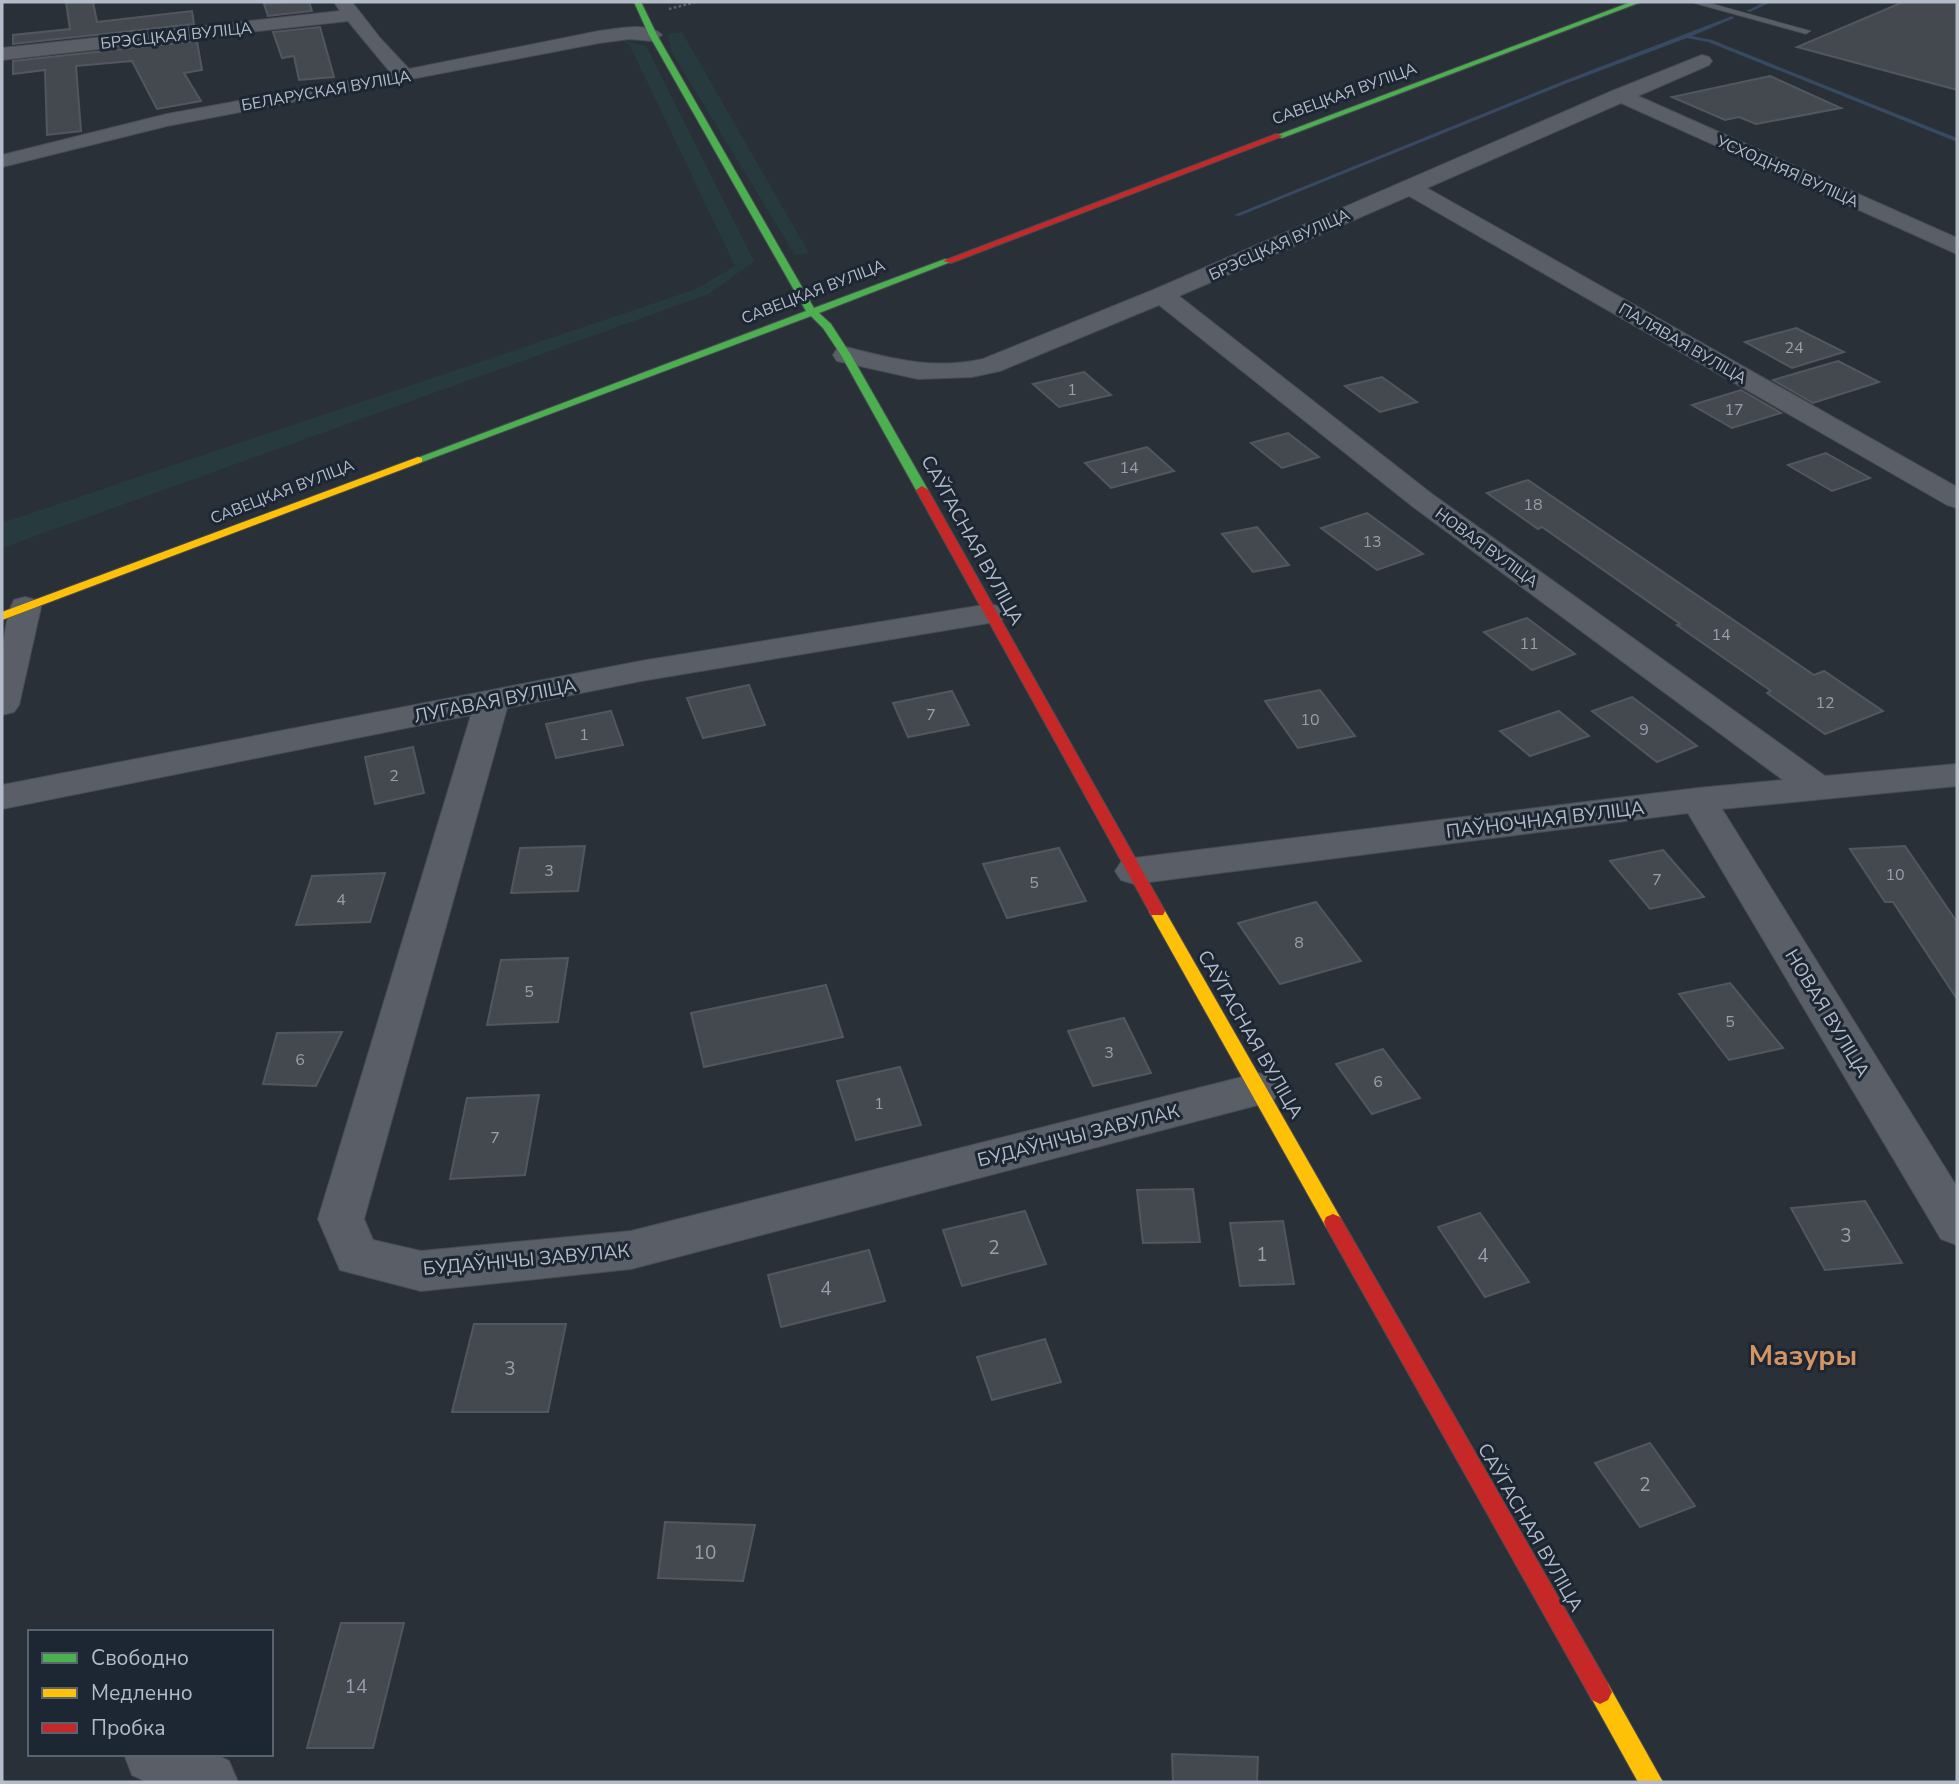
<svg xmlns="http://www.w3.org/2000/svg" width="1959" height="1784" font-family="'Nunito Sans',sans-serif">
  <rect width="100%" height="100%" fill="#2a3038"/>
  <!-- green -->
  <g fill="#273a3e">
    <polygon points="682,32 809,253 795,255 671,51 668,34"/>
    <polygon points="623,41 646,46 754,261 709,294 2,548 2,523 696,289 735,266 630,46"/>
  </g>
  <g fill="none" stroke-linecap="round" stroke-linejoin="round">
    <!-- stream -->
    <g fill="#384963" fill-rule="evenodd">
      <polygon points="1765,2 1771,2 1750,12 1746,11"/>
      <polygon points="1732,16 1734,18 1692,36 1712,40 1957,138 1957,142 1708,42 1687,38 1570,82 1239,216 1234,215 1566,80"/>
    </g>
  </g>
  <!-- building -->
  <g fill="#444950" stroke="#52575f" stroke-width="2">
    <polygon points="66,2 93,2 97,22 192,11 194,24 13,44 13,35 70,29"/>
    <polygon points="287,2 309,2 312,11 268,16 264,4"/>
    <polygon points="1903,2 1957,2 1957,90 1797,47"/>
    <polygon points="320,27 334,77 299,80 294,56 282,58 273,32"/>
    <polygon points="197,41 202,70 184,73 201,101 157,109 132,61 76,66 81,131 47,135 45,70 13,74 13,61"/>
    <polygon points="1770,76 1841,108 1756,124 1739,117 1725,120 1672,97"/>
    <polygon points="1796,328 1844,352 1792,368 1745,342"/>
    <polygon points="1838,361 1879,382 1813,403 1773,380"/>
    <polygon points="1084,372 1111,395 1059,407 1033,384"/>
    <polygon points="1382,377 1417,402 1380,412 1345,386"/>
    <polygon points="1741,390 1781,413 1732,428 1692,405"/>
    <polygon points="1288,433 1319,457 1282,468 1251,443"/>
    <polygon points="1147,447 1174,471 1111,488 1085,463"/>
    <polygon points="1826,453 1870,478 1832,491 1788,465"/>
    <polygon points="1528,480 1814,675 1824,671 1883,711 1825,734 1767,693 1771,691 1677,625 1680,624 1542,527 1538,529 1487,493"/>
    <polygon points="1367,513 1423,554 1377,570 1321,528"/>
    <polygon points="1257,527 1289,565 1253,572 1222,534"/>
    <polygon points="1527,618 1575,654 1532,670 1484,632"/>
    <polygon points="749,685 765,725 703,738 687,698"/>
    <polygon points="1320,690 1355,736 1298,748 1265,701"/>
    <polygon points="952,691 969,725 908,737 893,703"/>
    <polygon points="1632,697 1697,746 1657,762 1592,711"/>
    <polygon points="611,711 623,745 556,758 546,724"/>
    <polygon points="1559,711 1589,736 1530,756 1500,731"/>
    <polygon points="413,747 424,793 375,804 365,757"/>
    <polygon points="585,846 578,891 511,893 520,848"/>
    <polygon points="1905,846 1957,922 1957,999 1893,902 1885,902 1850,849"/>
    <polygon points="1059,848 1086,901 1007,918 983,864"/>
    <polygon points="1663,850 1704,897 1650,909 1610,861"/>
    <polygon points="385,873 370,922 296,925 312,876"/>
    <polygon points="1316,902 1361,961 1280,984 1238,923"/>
    <polygon points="568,958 558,1022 487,1025 501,960"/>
    <polygon points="1730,983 1783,1048 1729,1060 1679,994"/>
    <polygon points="826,985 843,1037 704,1067 691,1013"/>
    <polygon points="1124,1018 1151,1073 1093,1086 1068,1031"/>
    <polygon points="342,1032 316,1086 263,1084 277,1033"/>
    <polygon points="1383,1049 1420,1098 1372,1114 1336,1064"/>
    <polygon points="900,1067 921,1125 856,1140 837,1081"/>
    <polygon points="539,1095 525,1175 450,1179 467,1098"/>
    <polygon points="1193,1189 1200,1242 1143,1243 1137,1190"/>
    <polygon points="1865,1201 1902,1263 1825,1270 1791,1208"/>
    <polygon points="1025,1211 1046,1264 962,1286 943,1230"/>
    <polygon points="1480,1213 1529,1282 1485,1297 1438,1227"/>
    <polygon points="1283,1221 1294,1284 1240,1286 1230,1223"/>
    <polygon points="869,1250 885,1301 781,1327 768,1275"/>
    <polygon points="474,1324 566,1324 548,1412 452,1412"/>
    <polygon points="1045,1339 1061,1382 992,1400 977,1357"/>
    <polygon points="1650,1443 1695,1506 1640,1527 1595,1463"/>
    <polygon points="665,1522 755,1525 743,1581 658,1578"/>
    <polygon points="341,1623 404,1623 373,1748 307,1748"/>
    <polygon points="1172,1754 1258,1757 1257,1782 1173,1782"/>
  </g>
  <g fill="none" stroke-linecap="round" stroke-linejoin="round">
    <defs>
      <polygon id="lane" points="1690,2 1706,2 1811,31 1806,34"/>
      <g id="street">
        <path d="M334 2H352L380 38 409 69 599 31C616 29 649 21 662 35L653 41 629 39 599 43 167 126 2 167V155L167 114 391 73 348 21 2 60V48L340 11Z"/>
        <path d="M1702 55 1709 57 1712 61 1709 65 1638 96 1957 238V254L1621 103 1427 188 1957 487V508L1947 505 1409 196 1179 296 1432 494 1825 776 1957 764V786L1722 809 1957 1187V1245L1941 1239 1688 813 1134 884 1121 880 1115 871 1121 862 1134 858 1698 788 1783 780 1412 506 1159 305 1000 371 972 377 918 379 837 361 833 355 837 349 846 347C892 359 935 370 983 359L1153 290 1612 91Z"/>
        <path d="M25 597 36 600 41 607 19 705 14 712 2 715C1 684 0 627 14 600Z"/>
        <polygon points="990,604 1001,607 1006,614 1001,621 641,681 507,708 364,1219 373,1240 421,1251 631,1231 1258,1073 1273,1077 1280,1089 1273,1101 1258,1105 631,1269 421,1291 340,1270 318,1219 471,715 2,809 2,785 641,661"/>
        <polygon points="124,1754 215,1754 229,1761 238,1782 147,1782 132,1775"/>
      </g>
      <g id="fast">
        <polygon points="634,2 641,2 657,35 814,308 945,259 953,261 819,313 831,324 851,355 928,490 926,493 918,493 916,490 841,355 823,328 811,316 422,462 414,462 412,460 806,311 649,35"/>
        <polygon points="1631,2 1641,2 1282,138 1275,136"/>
      </g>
      <g id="slow">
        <polygon points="418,457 422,458 422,462 2,620 2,612"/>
        <polygon points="1157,906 1165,911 1340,1217 1342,1222 1340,1227 1333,1230 1326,1227 1149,911"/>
        <polygon points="1600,1680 1608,1684 1663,1782 1638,1782 1588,1692 1592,1684"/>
      </g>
      <g id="jam">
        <polygon points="1276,134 1283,136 951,263 943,261"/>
        <polygon points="922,486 928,490 1165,911 1163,915 1151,915 1149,911 916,490"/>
        <polygon points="1333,1214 1340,1217 1608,1684 1612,1692 1608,1700 1600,1704 1592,1700 1326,1227 1324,1222 1326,1217"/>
      </g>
    </defs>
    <!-- lane casing -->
    <use href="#lane" stroke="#484c53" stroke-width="1"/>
    <!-- street casing -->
    <use href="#street" stroke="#484c53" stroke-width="2"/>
    <!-- fast casing -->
    <use href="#fast" stroke="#484c53" stroke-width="2"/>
    <!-- slow casing -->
    <use href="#slow" stroke="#484c53" stroke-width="2"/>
    <!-- jam casing -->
    <use href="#jam" stroke="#484c53" stroke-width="2"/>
    <!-- path -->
    <polyline stroke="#5d636a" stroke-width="2.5" stroke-dasharray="2.5 2.5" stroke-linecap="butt" points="669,9 696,2"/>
    <!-- lane -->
    <use href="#lane" fill="#5a5e66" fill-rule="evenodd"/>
    <!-- street -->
    <use href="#street" fill="#5a5e66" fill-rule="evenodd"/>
    <!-- fast -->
    <use href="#fast" fill="#4caf50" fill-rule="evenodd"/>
    <!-- slow -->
    <use href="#slow" fill="#ffc107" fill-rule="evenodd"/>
    <!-- jam -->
    <use href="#jam" fill="#c62828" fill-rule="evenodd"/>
  </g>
  <g text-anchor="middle" stroke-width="6" stroke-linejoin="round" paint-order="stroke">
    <!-- far-street labels -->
    <g font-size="16" fill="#b4bcc9" stroke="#1d2633">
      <text transform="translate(176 35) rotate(-6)" y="6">БРЭСЦКАЯ ВУЛІЦА</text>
      <text transform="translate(326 90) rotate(-10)" y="6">БЕЛАРУСКАЯ ВУЛІЦА</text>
      <text transform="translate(1344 93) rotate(-20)" y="6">САВЕЦКАЯ ВУЛІЦА</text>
      <text transform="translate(1788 171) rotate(24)" y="6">УСХОДНЯЯ ВУЛІЦА</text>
      <text transform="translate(1279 244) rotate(-24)" y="6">БРЭСЦКАЯ ВУЛІЦА</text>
      <text transform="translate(813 291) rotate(-21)" y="6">САВЕЦКАЯ ВУЛІЦА</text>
      <text transform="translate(1683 343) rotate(30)" y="6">ПАЛЯВАЯ ВУЛІЦА</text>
      <text transform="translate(282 491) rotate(-21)" y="6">САВЕЦКАЯ ВУЛІЦА</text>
      <text transform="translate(1487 547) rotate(36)" y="6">НОВАЯ ВУЛІЦА</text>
    </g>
    <!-- number labels -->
    <g font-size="16" fill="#989fab">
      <text x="1794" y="353">24</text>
      <text x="1072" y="395">1</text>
      <text x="1734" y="415">17</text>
      <text x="1129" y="473">14</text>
      <text x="1533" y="510">18</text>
      <text x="1372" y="547">13</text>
      <text x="1721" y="640">14</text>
      <text x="1529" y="649">11</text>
      <text x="1825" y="708">12</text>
      <text x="931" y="720">7</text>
      <text x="1310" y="725">10</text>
      <text x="1644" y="735">9</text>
      <text x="584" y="740">1</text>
      <text x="394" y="781">2</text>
      <text x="549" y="876">3</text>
      <text x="1895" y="880">10</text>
      <text x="1657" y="885">7</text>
      <text x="1034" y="888">5</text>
      <text x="341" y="905">4</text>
      <text x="1299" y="948">8</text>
      <text x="529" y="997">5</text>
      <text x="1730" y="1027">5</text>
      <text x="1109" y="1058">3</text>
      <text x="300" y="1065">6</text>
      <text x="1378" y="1087">6</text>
      <text x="879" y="1109">1</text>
      <text x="495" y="1143">7</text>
    </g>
    <!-- street labels -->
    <g font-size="19" fill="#b4bcc9" stroke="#1d2633">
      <text transform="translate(973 540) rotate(61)" y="7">САЎГАСНАЯ ВУЛІЦА</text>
      <text transform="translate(495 700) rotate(-11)" y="7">ЛУГАВАЯ ВУЛІЦА</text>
      <text transform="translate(1545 819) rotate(-7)" y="7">ПАЎНОЧНАЯ ВУЛІЦА</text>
      <text transform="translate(1828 1013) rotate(59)" y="7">НОВАЯ ВУЛІЦА</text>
      <text transform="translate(1251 1034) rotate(60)" y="7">САЎГАСНАЯ ВУЛІЦА</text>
      <text transform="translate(1078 1135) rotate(-14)" y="7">БУДАЎНІЧЫ ЗАВУЛАК</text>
      <text transform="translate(526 1259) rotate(-5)" y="7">БУДАЎНІЧЫ ЗАВУЛАК</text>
      <text transform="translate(1531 1527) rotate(60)" y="7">САЎГАСНАЯ ВУЛІЦА</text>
    </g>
    <!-- near-number labels -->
    <g font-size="19" fill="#989fab">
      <text x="1846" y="1242">3</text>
      <text x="994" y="1254">2</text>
      <text x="1262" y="1261">1</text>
      <text x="1483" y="1262">4</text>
      <text x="826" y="1295">4</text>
      <text x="510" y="1375">3</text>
      <text x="1645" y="1491">2</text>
      <text x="705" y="1559">10</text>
      <text x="356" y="1693">14</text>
    </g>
    <!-- near-quarter labels -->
    <g font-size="28" font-weight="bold" fill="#d59563" stroke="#1d2633">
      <text x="1803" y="1365">Мазуры</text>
    </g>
  </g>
  <!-- border -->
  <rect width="1959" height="1784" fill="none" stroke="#b4bcc9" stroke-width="7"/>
  <!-- legend -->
  <rect x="28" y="1630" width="245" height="126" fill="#1d2633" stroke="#59626f" stroke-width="2"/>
  <rect x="42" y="1653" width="35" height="10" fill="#4caf50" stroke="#59626f" stroke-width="2"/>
  <text x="91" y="1665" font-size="21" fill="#b4bcc9">Свободно</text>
  <rect x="42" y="1688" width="35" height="10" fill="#ffc107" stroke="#59626f" stroke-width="2"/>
  <text x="91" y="1700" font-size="21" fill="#b4bcc9">Медленно</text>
  <rect x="42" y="1723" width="35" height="10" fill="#c62828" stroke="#59626f" stroke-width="2"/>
  <text x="91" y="1735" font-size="21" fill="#b4bcc9">Пробка</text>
</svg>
